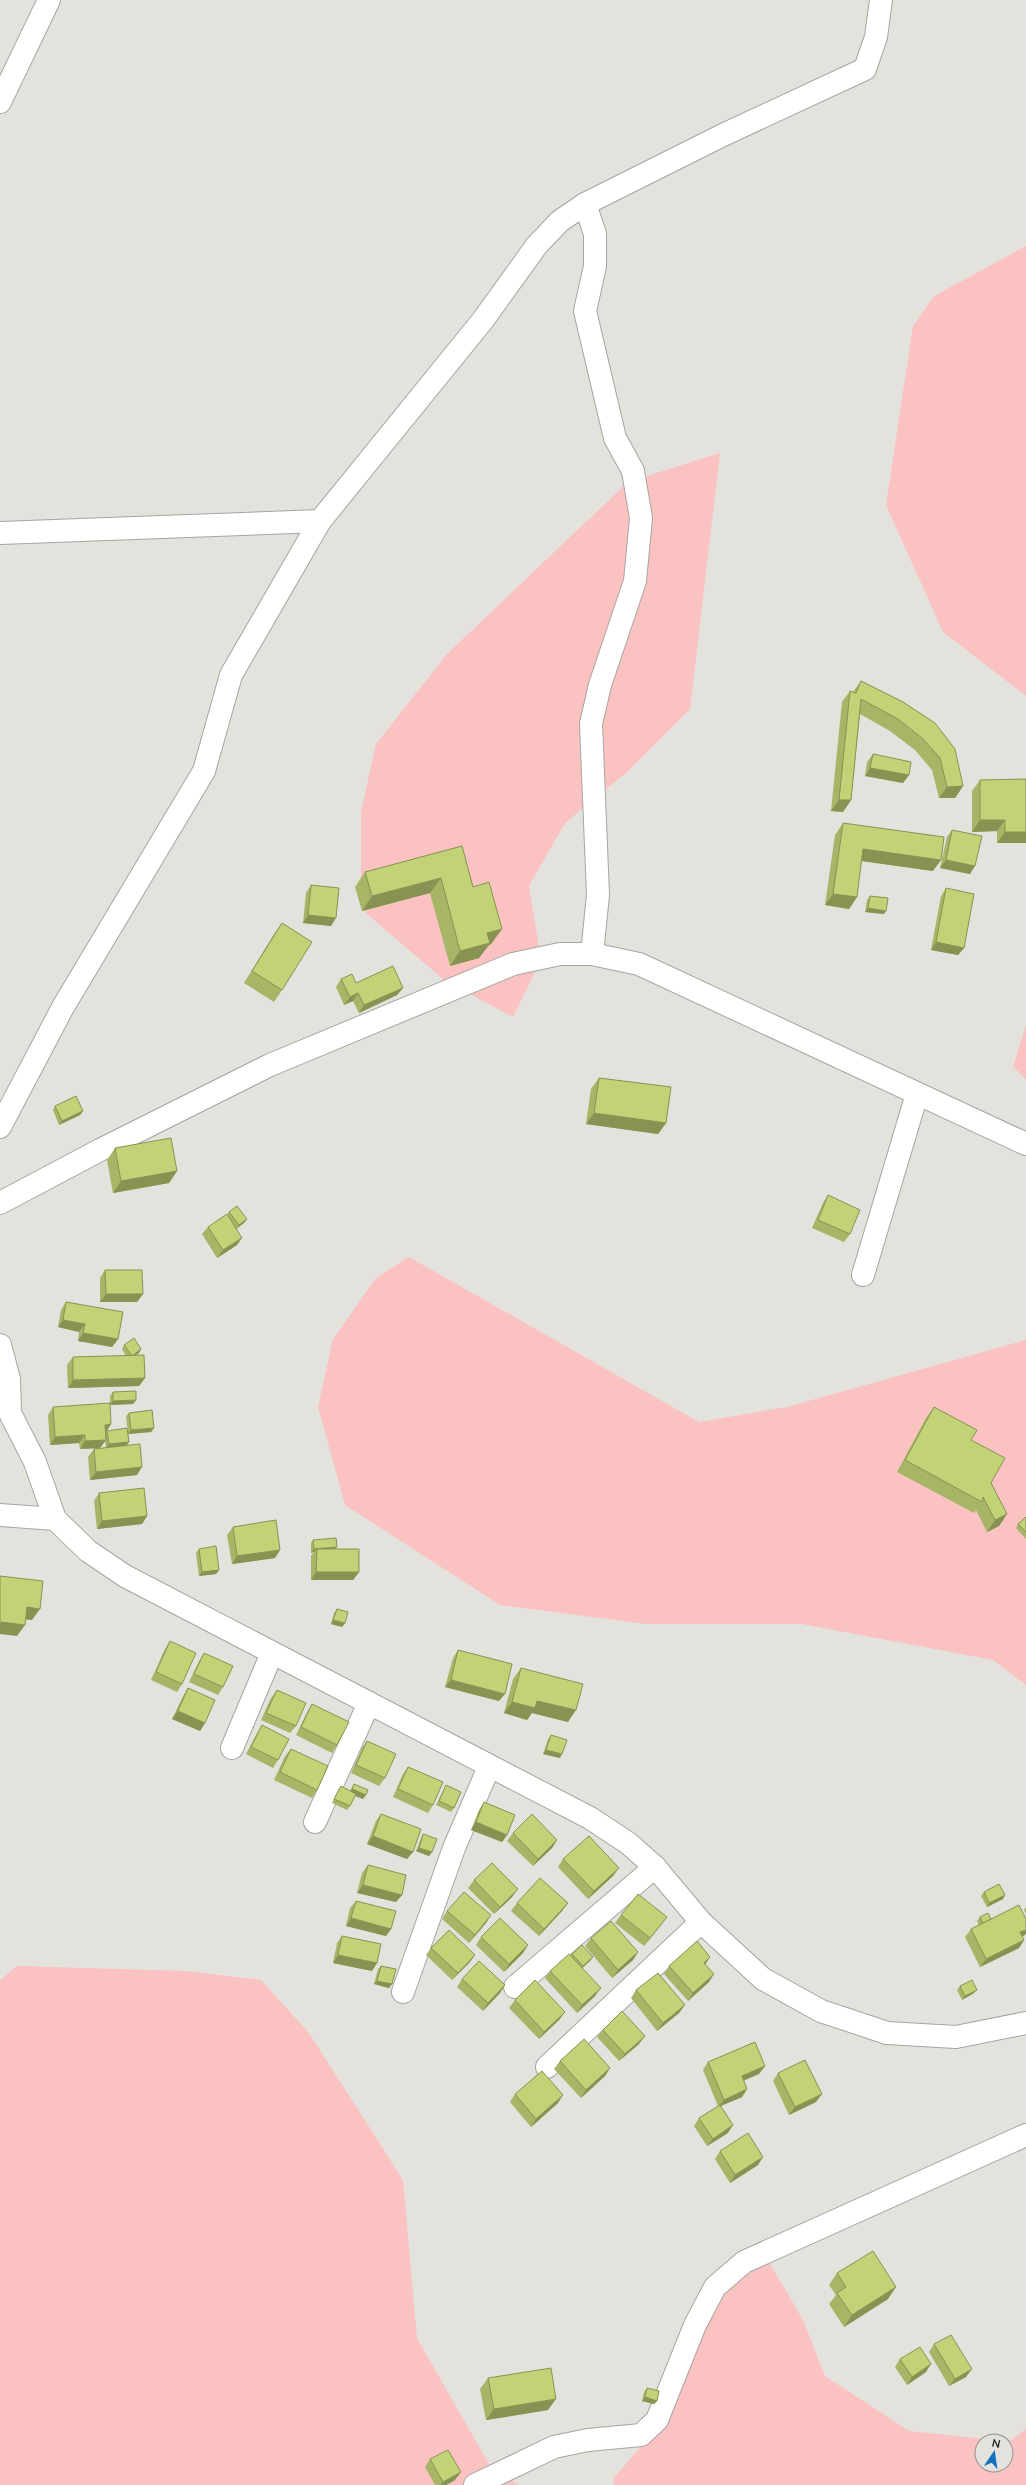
<svg xmlns="http://www.w3.org/2000/svg" width="1026" height="2485" font-family="Mulish,sans-serif">
  <rect width="100%" height="100%" fill="#e4e2dc"/>
  <!-- green -->
  <g fill="#fbc2c2">
    <polygon points="1026,246 1026,696 943,632 886,505 913,326 934,296"/>
    <polygon points="720,453 690,709 626,773 565,823 529,886 541,960 513,1017 444,980 366,913 361,876 361,812 376,744 447,654 628,482"/>
    <polygon points="1026,1025 1026,1079 1013,1067"/>
    <polygon points="409,1257 699,1422 787,1407 1026,1340 1026,1685 993,1660 802,1624 646,1624 500,1605 345,1505 318,1407 333,1339 376,1278"/>
    <polygon points="17,1966 186,1971 261,1980 309,2033 403,2180 417,2338 490,2466 519,2485 0,2485 0,1980"/>
    <polygon points="769,2262 803,2320 825,2376 909,2431 1005,2441 982,2441 982,2465 1006,2465 1006,2441 1010,2441 1026,2429 1026,2485 614,2485 613,2479 659,2426 706,2323 731,2284"/>
  </g>
  <g fill="none" stroke-linecap="round" stroke-linejoin="round">
    <defs>
      <g id="minor">
        <polyline points="0,102 49,0"/>
        <polyline points="585,204 595,234 595,266 585,311 615,438 633,471 641,518 635,581 600,685 591,724 598,895 592,954"/>
        <polyline points="0,533 320,521"/>
        <polyline points="0,1127 63,1007 204,771 231,675 320,521 483,320 537,245 560,221 585,204 723,135 865,69 876,37 881,0"/>
        <polyline points="0,1203 100,1150 270,1065 513,964 560,954 592,954 639,964 1026,1144"/>
        <polyline points="863,1275 917,1094"/>
        <polyline points="0,1345 9,1379 10,1413 35,1462 55,1519 88,1551 125,1576 590,1818 628,1843 655,1867 701,1922 763,1979 821,2011 887,2033 956,2037 1026,2023"/>
        <polyline points="0,1515 55,1519"/>
        <polyline points="232,1748 272,1653"/>
        <polyline points="315,1822 369,1703"/>
        <polyline points="515,1987 655,1867"/>
        <polyline points="403,1992 454,1848 489,1767"/>
        <polyline points="547,2067 701,1922"/>
        <polyline points="475,2485 554,2447 588,2440 641,2435 657,2420 695,2325 715,2287 744,2262 1026,2135"/>
      </g>
    </defs>
    <!-- minor casing -->
    <use href="#minor" stroke="#a8a5a0" stroke-width="24"/>
    <!-- minor -->
    <use href="#minor" stroke="#fff" stroke-width="22"/>
  </g>
  <!-- wall -->
  <g fill="#a6b566">
    <polygon points="861,681 903,702 963,786 955,798 939,798 932,770 915,750 890,731 860,714 851,800 843,812 831,811 842,702 850,691 853,692"/>
    <polygon points="873,754 909,775 903,783 865,776 867,762"/>
    <polygon points="980,780 1026,843 997,843 997,831 972,832 972,791"/>
    <polygon points="843,823 933,871 861,861 857,897 849,909 825,905 835,835"/>
    <polygon points="952,830 970,874 940,868 947,837"/>
    <polygon points="462,846 473,887 502,929 491,944 489,945 479,958 450,966 430,893 362,911 355,887 365,872"/>
    <polygon points="311,885 331,926 303,923 306,893"/>
    <polygon points="946,888 964,948 958,955 931,950 941,896"/>
    <polygon points="870,896 884,914 865,912 867,900"/>
    <polygon points="282,923 282,990 274,1002 244,983 274,934"/>
    <polygon points="341,979 356,983 403,988 397,995 359,1013 353,1001 344,1005 336,987"/>
    <polygon points="599,1078 666,1123 658,1134 586,1124 591,1089"/>
    <polygon points="55,1106 83,1111 80,1115 59,1125 53,1110"/>
    <polygon points="115,1148 177,1171 169,1183 113,1193 107,1160"/>
    <polygon points="828,1195 850,1234 844,1242 812,1228 823,1203"/>
    <polygon points="229,1212 247,1219 244,1223 236,1229 237,1245 217,1258 202,1234 208,1227 227,1215"/>
    <polygon points="105,1270 143,1294 137,1302 100,1302 100,1278"/>
    <polygon points="66,1302 118,1339 112,1347 78,1341 79,1332 58,1327 61,1310"/>
    <polygon points="124,1345 141,1349 139,1353 136,1355 145,1378 139,1386 68,1388 67,1365 73,1357 126,1356 122,1349"/>
    <polygon points="113,1392 136,1400 133,1404 110,1405 110,1396"/>
    <polygon points="53,1407 111,1424 106,1432 105,1432 105,1433 107,1431 128,1433 126,1416 129,1413 154,1428 151,1432 128,1434 129,1442 127,1445 137,1475 90,1480 88,1457 94,1449 106,1448 105,1441 100,1448 80,1449 79,1443 50,1445 48,1415"/>
    <polygon points="934,1407 971,1440 991,1483 1007,1514 999,1526 987,1532 976,1510 974,1513 897,1472 926,1418"/>
    <polygon points="99,1493 147,1516 142,1524 97,1529 94,1501"/>
    <polygon points="1026,1517 1026,1539 1016,1528 1018,1524"/>
    <polygon points="233,1527 280,1550 275,1558 232,1564 227,1535"/>
    <polygon points="313,1540 336,1549 359,1572 353,1580 311,1580 311,1556 314,1552 311,1553 311,1543"/>
    <polygon points="199,1549 219,1570 216,1574 199,1576 196,1553"/>
    <polygon points="337,1609 345,1623 342,1627 331,1624 334,1613"/>
    <polygon points="170,1641 182,1684 177,1692 151,1680 165,1649"/>
    <polygon points="458,1650 499,1701 445,1687 453,1658"/>
    <polygon points="204,1653 223,1687 218,1695 189,1682 199,1661"/>
    <polygon points="521,1668 568,1722 532,1713 527,1720 504,1713 513,1679"/>
    <polygon points="188,1688 205,1723 200,1731 172,1719 183,1696"/>
    <polygon points="277,1690 296,1726 290,1733 261,1720 271,1698"/>
    <polygon points="312,1704 337,1745 332,1753 296,1735 307,1712"/>
    <polygon points="262,1725 278,1760 273,1768 246,1754 257,1733"/>
    <polygon points="551,1735 560,1758 543,1754 548,1739"/>
    <polygon points="367,1741 385,1778 379,1786 351,1773 362,1748"/>
    <polygon points="291,1749 317,1790 312,1798 274,1780 285,1756"/>
    <polygon points="408,1767 433,1805 428,1813 393,1797 403,1774"/>
    <polygon points="354,1784 363,1799 355,1796 350,1806 347,1810 332,1803 338,1790 341,1786 350,1791"/>
    <polygon points="446,1785 454,1808 451,1812 436,1805"/>
    <polygon points="484,1802 507,1835 502,1842 471,1830 479,1810"/>
    <polygon points="381,1814 413,1852 407,1859 367,1844 376,1821"/>
    <polygon points="513,1833 557,1840 552,1848 533,1866 507,1841"/>
    <polygon points="423,1834 432,1852 429,1856 416,1851 421,1838"/>
    <polygon points="563,1859 613,1876 588,1899 558,1867"/>
    <polygon points="368,1865 402,1895 396,1902 357,1893 362,1873"/>
    <polygon points="474,1880 512,1897 494,1914 468,1888"/>
    <polygon points="984,1892 1005,1895 1003,1899 987,1907 981,1896"/>
    <polygon points="356,1901 391,1929 386,1936 346,1926 350,1908"/>
    <polygon points="517,1903 568,1903 562,1911 539,1936 511,1911"/>
    <polygon points="1026,1907 1026,1914 1024,1910"/>
    <polygon points="447,1911 491,1915 486,1923 469,1943 442,1919"/>
    <polygon points="621,1915 661,1925 644,1946 615,1923"/>
    <polygon points="980,1917 991,1919 1026,1919 1026,1933 1025,1935 1022,1936 1024,1940 1019,1948 980,1967 965,1937 971,1929 979,1925 977,1921"/>
    <polygon points="342,1936 377,1963 372,1971 333,1963 337,1943"/>
    <polygon points="481,1937 523,1953 504,1972 476,1945"/>
    <polygon points="591,1938 638,1952 633,1960 612,1978 585,1946"/>
    <polygon points="431,1948 470,1962 452,1980 426,1955"/>
    <polygon points="572,1954 593,1957 590,1961 582,1968 595,1996 577,2013 545,1978 550,1971 570,1956"/>
    <polygon points="381,1966 392,1984 389,1988 374,1984 378,1969"/>
    <polygon points="669,1966 709,1982 688,2001 664,1974"/>
    <polygon points="462,1979 505,1985 500,1993 483,2011 457,1987"/>
    <polygon points="960,1986 974,1993 962,2000 957,1990"/>
    <polygon points="636,1990 685,2005 679,2013 657,2031 631,1998"/>
    <polygon points="515,2000 560,2019 539,2039 509,2008"/>
    <polygon points="603,2030 639,2044 619,2061 597,2037"/>
    <polygon points="560,2061 610,2068 605,2076 581,2098 554,2069"/>
    <polygon points="708,2062 765,2066 759,2074 744,2080 747,2089 742,2097 721,2106 728,2133 707,2146 694,2126 699,2118 718,2106 703,2070"/>
    <polygon points="778,2073 816,2102 789,2115 773,2081"/>
    <polygon points="515,2094 558,2103 531,2127 510,2102"/>
    <polygon points="720,2151 758,2165 730,2183 715,2159"/>
    <polygon points="837,2273 888,2299 844,2327 829,2304 836,2295 829,2285"/>
    <polygon points="934,2344 966,2377 949,2386 929,2352"/>
    <polygon points="900,2359 926,2372 907,2385 895,2367"/>
    <polygon points="488,2378 548,2410 486,2420 480,2389"/>
    <polygon points="647,2388 657,2401 654,2404 642,2401 644,2392"/>
    <polygon points="430,2459 455,2480 446,2485 435,2485 425,2467"/>
  </g>
  <!-- shaded-wall -->
  <g fill="#879353">
    <polygon points="870,768 909,775 903,783 865,776"/>
    <polygon points="963,786 955,798 939,798 947,787"/>
    <polygon points="839,800 851,800 843,812 831,811"/>
    <polygon points="980,820 1005,820 997,831 972,832"/>
    <polygon points="1005,832 1026,832 1026,843 997,843"/>
    <polygon points="863,849 941,860 933,871 855,860"/>
    <polygon points="946,860 975,866 970,874 940,868"/>
    <polygon points="441,878 430,893 362,911 372,896"/>
    <polygon points="833,894 857,897 849,909 825,905"/>
    <polygon points="868,908 886,911 884,914 865,912"/>
    <polygon points="308,915 336,918 331,926 303,923"/>
    <polygon points="502,929 491,944 489,945 479,958 450,966 460,951 487,933"/>
    <polygon points="936,942 964,948 958,955 931,950"/>
    <polygon points="403,988 397,995 359,1013 364,1005"/>
    <polygon points="358,993 353,1001 344,1005 350,997"/>
    <polygon points="83,1111 80,1115 59,1125 62,1121"/>
    <polygon points="594,1113 666,1123 658,1134 586,1124"/>
    <polygon points="177,1171 169,1183 113,1193 121,1181"/>
    <polygon points="247,1219 244,1223 236,1229 239,1225"/>
    <polygon points="242,1238 237,1245 217,1258 223,1250"/>
    <polygon points="106,1294 143,1294 137,1302 100,1302"/>
    <polygon points="63,1320 85,1324 79,1332 58,1327"/>
    <polygon points="83,1333 118,1339 112,1347 78,1341"/>
    <polygon points="141,1349 139,1353 129,1360 132,1356"/>
    <polygon points="145,1378 139,1386 68,1388 73,1380"/>
    <polygon points="136,1400 133,1404 110,1405 113,1401"/>
    <polygon points="111,1424 106,1432 99,1432 105,1425"/>
    <polygon points="154,1428 151,1432 128,1434 131,1430"/>
    <polygon points="85,1435 79,1443 50,1445 55,1437"/>
    <polygon points="106,1440 100,1448 80,1449 85,1441"/>
    <polygon points="129,1442 126,1446 106,1448 109,1444"/>
    <polygon points="142,1467 137,1475 90,1480 96,1472"/>
    <polygon points="1007,1514 999,1526 987,1532 995,1520"/>
    <polygon points="147,1516 142,1524 97,1529 102,1521"/>
    <polygon points="337,1547 334,1551 317,1549 314,1552 311,1553 314,1549"/>
    <polygon points="280,1550 275,1558 232,1564 237,1556"/>
    <polygon points="219,1570 216,1574 199,1576 202,1572"/>
    <polygon points="316,1572 359,1572 353,1580 311,1580"/>
    <polygon points="27,1607 40,1609 32,1620 19,1619"/>
    <polygon points="333,1620 345,1623 342,1627 331,1624"/>
    <polygon points="1,1622 25,1625 17,1636 0,1634 0,1623"/>
    <polygon points="451,1680 505,1694 499,1701 445,1687"/>
    <polygon points="537,1701 576,1710 568,1722 532,1713 527,1720 504,1713 512,1702"/>
    <polygon points="178,1711 205,1723 200,1731 172,1719"/>
    <polygon points="546,1750 562,1754 560,1758 543,1754"/>
    <polygon points="352,1789 366,1795 363,1799 349,1793"/>
    <polygon points="476,1822 507,1835 502,1842 471,1830"/>
    <polygon points="373,1836 413,1852 407,1859 367,1844"/>
    <polygon points="557,1840 552,1848 533,1866 538,1859"/>
    <polygon points="419,1848 432,1852 429,1856 416,1851"/>
    <polygon points="619,1868 613,1876 588,1899 594,1891"/>
    <polygon points="363,1885 402,1895 396,1902 357,1893"/>
    <polygon points="518,1889 512,1897 494,1914 500,1907"/>
    <polygon points="1005,1895 1003,1899 987,1907 989,1903"/>
    <polygon points="568,1903 562,1911 539,1936 544,1929"/>
    <polygon points="491,1915 486,1923 469,1943 475,1935"/>
    <polygon points="667,1917 661,1925 644,1946 650,1938"/>
    <polygon points="351,1918 391,1929 386,1936 346,1926"/>
    <polygon points="1026,1930 1026,1933 1025,1935 1015,1940 1020,1932"/>
    <polygon points="1024,1940 1019,1948 980,1967 986,1959"/>
    <polygon points="528,1945 523,1953 504,1972 509,1964"/>
    <polygon points="638,1952 633,1960 612,1978 618,1970"/>
    <polygon points="338,1955 377,1963 372,1971 333,1963"/>
    <polygon points="475,1955 470,1962 452,1980 458,1973"/>
    <polygon points="593,1957 590,1961 580,1970 583,1966"/>
    <polygon points="710,1957 705,1965 704,1963"/>
    <polygon points="714,1974 709,1982 688,2001 693,1993"/>
    <polygon points="377,1981 392,1984 389,1988 374,1984"/>
    <polygon points="505,1985 500,1993 483,2011 488,2003"/>
    <polygon points="601,1988 595,1996 577,2013 582,2005"/>
    <polygon points="977,1990 974,1993 962,2000 965,1996"/>
    <polygon points="685,2005 679,2013 657,2031 663,2023"/>
    <polygon points="565,2012 560,2019 539,2039 544,2032"/>
    <polygon points="645,2036 639,2044 619,2061 625,2054"/>
    <polygon points="765,2066 759,2074 736,2084 742,2076"/>
    <polygon points="610,2068 605,2076 581,2098 586,2090"/>
    <polygon points="747,2089 742,2097 718,2107 724,2100"/>
    <polygon points="822,2094 816,2102 789,2115 795,2107"/>
    <polygon points="563,2095 558,2103 531,2127 536,2119"/>
    <polygon points="733,2125 728,2133 707,2146 713,2139"/>
    <polygon points="763,2157 758,2165 730,2183 735,2175"/>
    <polygon points="896,2287 888,2299 844,2327 852,2315"/>
    <polygon points="931,2364 926,2372 907,2385 912,2377"/>
    <polygon points="972,2369 966,2377 949,2386 955,2379"/>
    <polygon points="645,2397 657,2401 654,2404 642,2401"/>
    <polygon points="556,2399 548,2410 486,2420 494,2409"/>
    <polygon points="461,2472 455,2480 446,2485 440,2485 443,2482"/>
  </g>
  <!-- building -->
  <g fill="#c1d277" stroke="#879353">
    <polygon points="861,681 903,702 935,723 955,749 963,786 947,787 940,758 923,739 898,719 861,699 851,800 839,800 850,691 856,693"/>
    <polygon points="873,754 911,762 909,775 870,768"/>
    <polygon points="1026,779 1026,832 1005,832 1005,820 980,820 980,780"/>
    <polygon points="843,823 944,837 941,860 863,849 857,897 833,894"/>
    <polygon points="952,830 982,836 975,866 946,860"/>
    <polygon points="462,846 473,887 489,882 502,929 487,933 490,943 460,951 441,878 372,896 365,872"/>
    <polygon points="311,885 339,888 336,918 308,915"/>
    <polygon points="946,888 974,894 964,948 936,942"/>
    <polygon points="870,896 888,898 886,911 868,908"/>
    <polygon points="282,923 312,942 282,990 252,971"/>
    <polygon points="393,966 403,988 364,1005 358,993 350,997 341,979 352,974 356,983"/>
    <polygon points="599,1078 671,1087 666,1123 594,1113"/>
    <polygon points="76,1096 83,1111 62,1121 55,1106"/>
    <polygon points="171,1138 177,1171 121,1181 115,1148"/>
    <polygon points="828,1195 860,1210 850,1234 818,1220"/>
    <polygon points="237,1206 247,1219 239,1225 229,1212"/>
    <polygon points="227,1214 242,1238 223,1250 208,1227"/>
    <polygon points="105,1270 142,1270 143,1294 106,1294"/>
    <polygon points="66,1302 123,1312 118,1339 83,1333 85,1324 63,1320"/>
    <polygon points="134,1338 141,1349 132,1356 124,1345"/>
    <polygon points="144,1355 145,1378 73,1380 73,1357"/>
    <polygon points="136,1391 136,1400 113,1401 113,1392"/>
    <polygon points="110,1403 111,1424 105,1425 106,1440 85,1441 85,1435 55,1437 53,1407"/>
    <polygon points="934,1407 977,1430 971,1440 1005,1458 991,1483 1007,1514 995,1520 983,1497 982,1502 905,1460"/>
    <polygon points="152,1410 154,1428 131,1430 129,1413"/>
    <polygon points="127,1428 129,1442 109,1444 107,1431"/>
    <polygon points="140,1444 142,1467 96,1472 94,1449"/>
    <polygon points="144,1488 147,1516 102,1521 99,1493"/>
    <polygon points="1026,1517 1026,1532 1018,1524"/>
    <polygon points="276,1520 280,1550 237,1556 233,1527"/>
    <polygon points="336,1538 337,1547 314,1549 313,1540"/>
    <polygon points="216,1546 219,1570 202,1572 199,1549"/>
    <polygon points="317,1549 359,1549 359,1572 316,1572"/>
    <polygon points="0,1576 43,1581 40,1609 27,1607 25,1625 1,1622 0,1631"/>
    <polygon points="337,1609 348,1612 345,1623 333,1620"/>
    <polygon points="170,1641 196,1653 182,1684 156,1672"/>
    <polygon points="458,1650 512,1664 505,1694 451,1680"/>
    <polygon points="204,1653 233,1666 223,1687 194,1674"/>
    <polygon points="521,1668 583,1684 576,1710 537,1701 535,1708 512,1702"/>
    <polygon points="188,1688 215,1700 205,1723 178,1711"/>
    <polygon points="277,1690 306,1703 296,1726 266,1713"/>
    <polygon points="312,1704 349,1722 337,1745 301,1727"/>
    <polygon points="262,1725 289,1739 278,1760 251,1747"/>
    <polygon points="551,1735 567,1740 562,1754 546,1750"/>
    <polygon points="367,1741 396,1754 385,1778 356,1765"/>
    <polygon points="291,1749 328,1766 317,1790 280,1772"/>
    <polygon points="408,1767 443,1782 433,1805 398,1789"/>
    <polygon points="354,1784 368,1790 366,1795 352,1789"/>
    <polygon points="446,1785 461,1792 454,1808 439,1801"/>
    <polygon points="341,1786 356,1794 350,1806 334,1799"/>
    <polygon points="484,1802 515,1815 507,1835 476,1822"/>
    <polygon points="381,1814 421,1829 413,1852 373,1836"/>
    <polygon points="532,1814 557,1840 538,1859 513,1833"/>
    <polygon points="423,1834 437,1839 432,1852 419,1848"/>
    <polygon points="589,1836 619,1868 594,1891 563,1859"/>
    <polygon points="492,1863 518,1889 500,1907 474,1880"/>
    <polygon points="368,1865 406,1875 402,1895 363,1885"/>
    <polygon points="540,1878 568,1903 544,1929 517,1903"/>
    <polygon points="999,1884 1005,1895 989,1903 984,1892"/>
    <polygon points="464,1892 491,1915 475,1935 447,1911"/>
    <polygon points="638,1894 667,1917 650,1938 621,1915"/>
    <polygon points="356,1901 396,1911 391,1929 351,1918"/>
    <polygon points="1019,1905 1026,1919 1026,1930 1020,1932 1024,1940 986,1959 971,1929"/>
    <polygon points="988,1913 991,1919 983,1923 980,1917"/>
    <polygon points="500,1918 528,1945 509,1964 481,1937"/>
    <polygon points="611,1921 638,1952 618,1970 591,1938"/>
    <polygon points="449,1930 475,1955 458,1973 431,1948"/>
    <polygon points="342,1936 381,1944 377,1963 338,1955"/>
    <polygon points="697,1941 710,1957 704,1963 714,1974 693,1993 669,1966"/>
    <polygon points="582,1945 593,1957 583,1966 572,1954"/>
    <polygon points="569,1954 601,1988 582,2005 550,1971"/>
    <polygon points="479,1961 505,1985 488,2003 462,1979"/>
    <polygon points="381,1966 396,1969 392,1984 377,1981"/>
    <polygon points="658,1973 685,2005 663,2023 636,1990"/>
    <polygon points="535,1980 565,2012 544,2032 515,2000"/>
    <polygon points="972,1980 977,1990 965,1996 960,1986"/>
    <polygon points="622,2011 645,2036 625,2054 603,2030"/>
    <polygon points="584,2039 610,2068 586,2090 560,2061"/>
    <polygon points="755,2042 765,2066 742,2076 747,2089 724,2100 708,2062"/>
    <polygon points="805,2060 822,2094 795,2107 778,2073"/>
    <polygon points="542,2071 563,2095 536,2119 515,2094"/>
    <polygon points="720,2105 733,2125 713,2139 699,2118"/>
    <polygon points="748,2133 763,2157 735,2175 720,2151"/>
    <polygon points="873,2251 896,2287 852,2315 837,2293 846,2287 837,2273"/>
    <polygon points="951,2335 972,2369 955,2379 934,2344"/>
    <polygon points="920,2347 931,2364 912,2377 900,2359"/>
    <polygon points="551,2368 556,2399 494,2409 488,2378"/>
    <polygon points="647,2388 659,2391 657,2401 645,2397"/>
    <polygon points="448,2450 461,2472 443,2482 430,2459"/>
  </g>
  <!-- north arrow -->
  <g transform="translate(994 2453) rotate(13)"><circle r="19" fill="#e4e2dc" stroke="#94928e"/>
  <path d="M0-3L7 15L0 10L-7 15Z" fill="#1272be"/>
  <text y="-6" font-size="11" font-weight="bold" text-anchor="middle" fill="#1c1b19">N</text>
  </g>
</svg>
